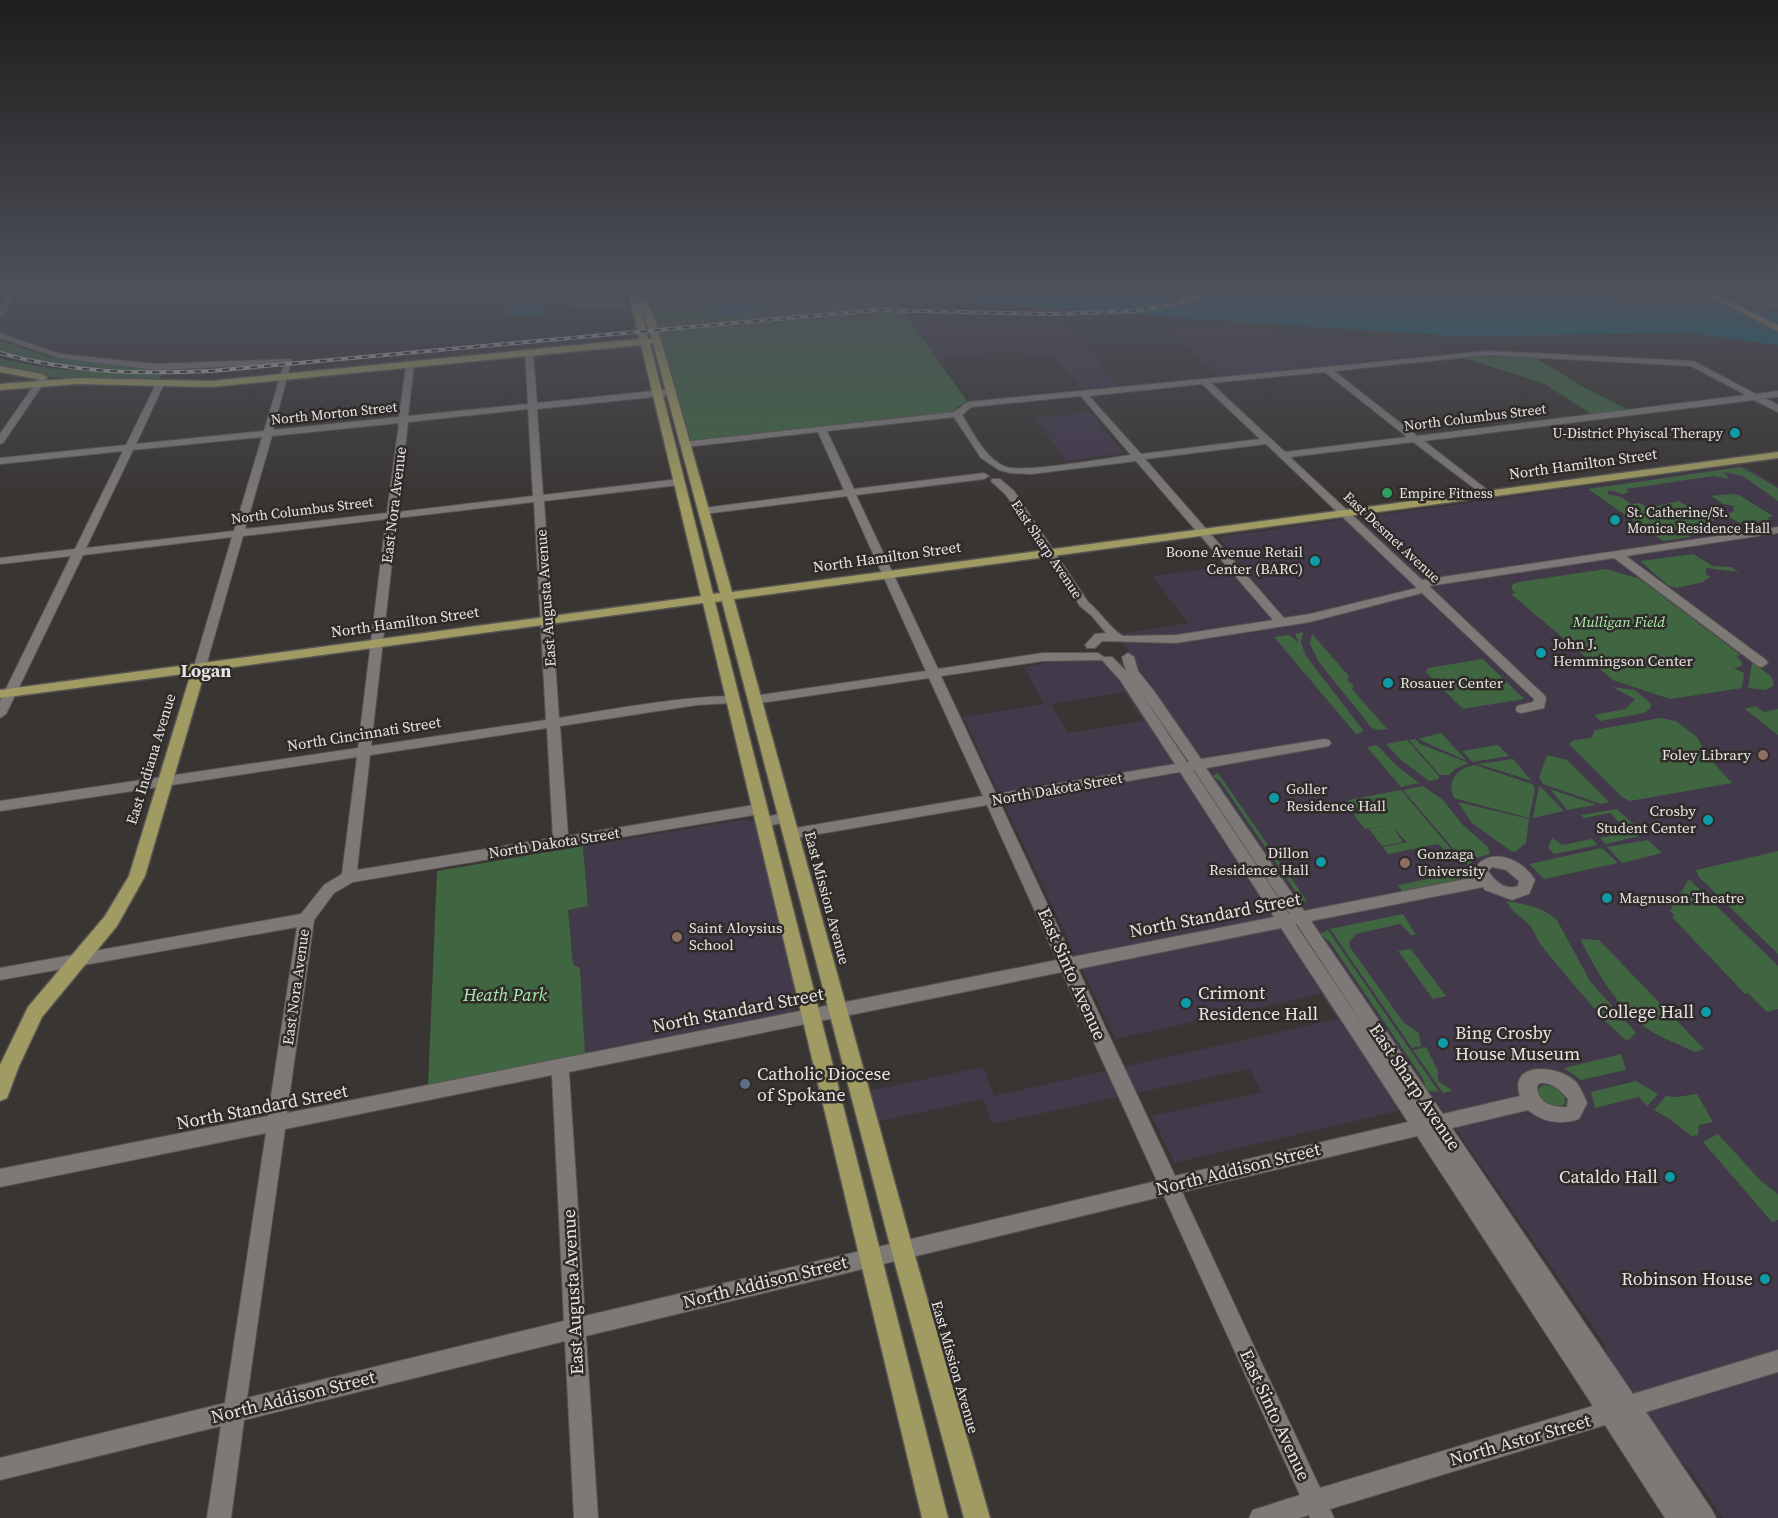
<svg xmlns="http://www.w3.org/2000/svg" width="1778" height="1518" font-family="'Source Serif 4',serif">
  <rect width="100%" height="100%" fill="#393533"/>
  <!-- education -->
  <g fill="#42394a" fill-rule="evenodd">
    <polygon points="908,318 1072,327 1102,360 1096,361 1121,388 1084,391 1055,359 1045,355 1003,352 936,358"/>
    <polygon points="1167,327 1251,328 1378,339 1454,351 1219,377"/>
    <polygon points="1089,412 1124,453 1067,461 1034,418"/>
    <path d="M1744 465 1778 485V1518H1723L1689 1469 1673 1455 1610 1362 1604 1343 1437 1102 1174 1163 1152 1116 1262 1092 1249 1069 992 1124 983 1099 876 1122 868 1091 983 1067 994 1096 1337 1019 1321 994 1115 1039 963 717 1044 704 1024 667 1061 660 1094 658 1109 664 1134 660 1118 634 1188 623 1152 576 1240 564 1220 539 1224 536ZM1124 692 1143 721 1068 733 1051 704Z"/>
    <polygon points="748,819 756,824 799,1003 797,1008 791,1012 585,1053 580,968 573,964 568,910 588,906 583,846"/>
  </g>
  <!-- green -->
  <g fill="#406541">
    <polygon points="450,290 625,290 626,307 583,308 545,300 542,296 510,298"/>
    <polygon points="642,290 789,290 892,295 969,404 957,406 956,412 690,442 659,330"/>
    <polygon points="1724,291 1778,298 1778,310 1757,306"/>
    <polygon points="0,340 51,358 164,370 150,372 61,365 0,351"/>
    <polygon points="1475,356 1536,358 1585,388 1629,410 1593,415 1543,383 1460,357"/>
    <polygon points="0,359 54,369 162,374 158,381 51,377 0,368"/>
    <polygon points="1741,467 1778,488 1778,501 1743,476 1724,472 1729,479 1714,476 1626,489 1629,492 1623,494 1609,490 1607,494 1621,497 1631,504 1640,503 1648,508 1679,501 1692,509 1688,511 1694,516 1714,515 1717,517 1701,532 1686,531 1691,537 1663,541 1588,489"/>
    <polygon points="1731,494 1739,495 1773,516 1768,518 1771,521 1740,523 1723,514 1733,512 1734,506 1723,504 1711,496"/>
    <polygon points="1693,554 1713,566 1731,567 1739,572 1706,568 1706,574 1710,577 1703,582 1677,588 1669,586 1640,561"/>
    <polygon points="1606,569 1640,579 1741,655 1736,656 1742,662 1742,666 1734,668 1744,673 1742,688 1670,699 1613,680 1511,594 1516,593 1511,589 1513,584 1519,582"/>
    <polygon points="1303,632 1301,643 1306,656 1363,730 1361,733 1356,734 1274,637 1289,635 1299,643 1295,634"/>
    <polygon points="1312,634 1349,676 1347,680 1354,686 1352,689 1387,729 1377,730 1371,727 1318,661 1310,644"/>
    <polygon points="1483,659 1524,699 1463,709 1426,672 1428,668"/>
    <polygon points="1752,662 1772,677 1774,686 1765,690 1748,688"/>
    <polygon points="1612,687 1635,690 1651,704 1650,709 1644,713 1600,721 1594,715 1625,709 1635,699"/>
    <polygon points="1756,706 1764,712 1778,709 1778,735 1745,709"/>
    <polygon points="1660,718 1676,721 1697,737 1706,755 1732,783 1630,801 1622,797 1569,744 1574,740 1591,738 1595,730"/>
    <polygon points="1441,733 1467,761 1418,739"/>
    <polygon points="1415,739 1420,744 1469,763 1455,769 1449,775 1440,775 1409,740"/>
    <polygon points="1407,740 1439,776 1439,779 1429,781 1401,760 1386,744"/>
    <polygon points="1377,745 1397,766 1419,783 1401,787 1367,747"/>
    <polygon points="1498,745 1509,756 1472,762 1462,751"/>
    <polygon points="1547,755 1567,760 1609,802 1601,804 1543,784 1539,777"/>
    <polygon points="1513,759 1532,781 1478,764"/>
    <path d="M1475 765 1532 784 1535 789 1529 818 1454 798C1446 781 1457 768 1475 765Z"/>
    <polygon points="1218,773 1307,901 1297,900 1296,892 1220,781 1212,776"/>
    <polygon points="1423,786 1443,800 1463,825 1488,847 1490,854 1476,858 1468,866 1403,790"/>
    <polygon points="1539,786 1541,787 1564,811 1533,818"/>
    <polygon points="1550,789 1594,804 1595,805 1567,810"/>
    <polygon points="1401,790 1451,849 1445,850 1438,844 1388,854 1383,847 1407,842 1393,828 1403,842 1382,846 1369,829 1385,826 1365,829 1354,815 1358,813 1348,800"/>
    <polygon points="1458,802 1529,819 1526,843 1515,852 1511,851 1472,823"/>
    <polygon points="1617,809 1643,833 1643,835 1606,844 1600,838 1629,832 1610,813 1584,818 1581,815"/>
    <polygon points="1552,838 1562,845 1592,839 1598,845 1554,854 1548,848"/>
    <polygon points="1648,840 1662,853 1622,863 1607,847"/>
    <polygon points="583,846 588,906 568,910 573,964 580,968 585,1053 428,1086 437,871"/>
    <polygon points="1602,848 1618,863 1544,879 1529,864"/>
    <polygon points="1778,851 1778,954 1699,877 1696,870"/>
    <polygon points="1469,871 1473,876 1467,879 1403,892 1398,885"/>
    <polygon points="1689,879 1778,966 1778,1009 1767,1012 1748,993 1745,994 1672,917 1675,916 1670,911"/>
    <path d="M1506 901C1525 904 1543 907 1557 920L1590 981 1636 1033 1627 1041 1606 1022 1568 978 1540 944 1531 926 1514 912Z"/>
    <polygon points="1403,914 1416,935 1411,935 1400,924 1356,934 1349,942 1350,947 1404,1023 1419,1033 1421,1046 1412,1048 1330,929"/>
    <polygon points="1328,930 1439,1092 1427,1091 1423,1079 1330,942 1320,934"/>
    <path d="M1580 939 1599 940 1704 1049 1695 1052C1681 1045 1663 1039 1649 1030 1617 1008 1597 972 1580 939Z"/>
    <polygon points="1411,949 1446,996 1433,999 1398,951"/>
    <polygon points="1426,1047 1438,1071 1438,1081 1453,1091 1443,1093 1413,1050"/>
    <polygon points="1621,1054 1626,1070 1581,1080 1564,1068"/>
    <polygon points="1636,1081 1658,1094 1647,1106 1639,1097 1595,1108 1591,1092"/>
    <path d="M1543 1085 1556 1087 1565 1097V1104C1557 1111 1548 1104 1540 1099L1538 1089Z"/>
    <polygon points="1697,1094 1713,1122 1699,1125 1698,1135 1691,1136 1670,1119 1654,1110 1666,1096 1676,1097"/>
    <polygon points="1718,1134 1761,1181 1778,1194 1778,1220 1772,1222 1703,1142"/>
  </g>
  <!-- water -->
  <g fill="#086779">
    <polygon points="789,290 1297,290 1329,296 1417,290 1458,296 1503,294 1703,302 1778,313 1778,345 1691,333 1460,336 1329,328"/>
    <polygon points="572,291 608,295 610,301 585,301 564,295"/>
    <polygon points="540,302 549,307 537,310 543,316 501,315 511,309 509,306 512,304"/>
    <polygon points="758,303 762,311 713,316 710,307"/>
  </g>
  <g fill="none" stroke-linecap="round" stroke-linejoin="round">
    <defs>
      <g id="minor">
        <polygon points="10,290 18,290 4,315 0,317 0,308"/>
        <polygon points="1736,290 1778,293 1778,297 1740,292"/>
        <path d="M0 333 60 354 156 364 292 359 273 430 399 417 406 365 410 362 414 365 408 416 528 404 525 353 529 351 533 353 537 403 672 389 676 392 672 395 537 409 543 495 679 479 684 482 679 485 544 501 559 718C584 714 728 688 739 699L733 703 697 705 560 726 568 836 760 804 767 809 760 814 353 882 334 893 314 920 287 1113 1057 960 987 805 790 839 785 838 783 834 785 830 790 829 983 796 929 678 754 704 749 703 748 700 754 696 926 671 847 496 704 514 699 511 704 508 844 490 818 432 686 447 681 444 683 442 954 412 968 402 1488 351 1693 361 1756 394 1778 391V397L1765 398 1778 405V412L1754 400 1424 441 1490 492V496L1486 497 1413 442 1290 457 1422 580 1778 527V533L1626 556 1766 660 1768 663 1762 667 1758 666 1614 558 1429 586 1544 695 1546 698 1544 708 1522 713 1517 712 1516 709 1517 706 1533 702 1534 699 1422 593 1310 622 1176 643 1102 641 1095 648H1087L1085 645 1095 634 1106 633 1092 616 1080 606 1006 495 991 481 992 479H1000L1014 491 1088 602C1100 611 1110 629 1123 636L1176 635 1273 620 1136 461 1031 474 1010 473 999 470 981 458 954 417 827 431 854 489 984 473 989 476 984 479 856 495 938 669 1043 653H1098L1104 657H1112L1126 671 1122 657 1128 653 1134 657 1138 671 1154 691 1201 759 1324 739 1329 740 1331 743 1329 746 1324 747 1206 768 1304 911 1476 877 1473 871C1488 845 1522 858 1535 880L1529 894 1512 900 1485 890 1483 887 1311 921 1443 1114 1520 1096C1508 1060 1559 1065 1576 1082 1581 1088 1584 1096 1587 1103L1579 1119C1560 1125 1544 1123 1528 1110L1452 1128 1633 1394 1778 1350V1372L1646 1412 1712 1510 1716 1518H1665L1605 1425 1330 1509 1334 1518H1310L1309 1515 1299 1518H1249L1253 1510 1300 1495 1164 1196 586 1336 598 1518H574L565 1341 244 1420 231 1518H207L221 1426 0 1480V1458L225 1403 266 1133 0 1187V1169L268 1116 297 927 0 980V968L301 914 324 885 342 874 357 757 0 811V801L358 748 386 519 243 536 206 666 200 670 194 666 232 537 83 555 6 714 0 718V701L71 556 0 564V558L75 549 123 451 0 464V458L126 445 156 384 160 381 164 384 136 444 264 431 284 364 156 370 59 358 0 338ZM1488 355 1691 366 1746 395 1417 436 1334 371ZM1325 372 1407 437 1285 452 1211 383ZM1202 384 1260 439 1141 454 1089 396ZM1081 396 1131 455C1108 458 1023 473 1006 467 985 459 973 432 962 415L971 407ZM528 409 533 496 398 512 408 422ZM399 423 387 513 245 529 272 436ZM262 437 234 531 86 548 133 450ZM1266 444 1417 588 1310 614 1284 618 1145 459ZM534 502 546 720 371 746 397 518ZM1102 660 1120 680 1175 764 996 794 941 676 1043 661ZM1135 684 1189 762H1187ZM547 728 553 838 357 870 370 755ZM1193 770H1194L1290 914H1289ZM1180 772 1274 917 1072 957 1000 803ZM1492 867 1506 870 1519 881 1518 886C1505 891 1495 881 1488 871ZM1297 924 1373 1040 1296 925ZM1281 928 1408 1122 1175 1176 1078 969ZM1062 972 1157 1181 585 1316 569 1072ZM552 1075 564 1321 247 1398 285 1129ZM1540 1083C1552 1082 1561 1090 1568 1099L1567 1107C1553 1108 1537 1103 1537 1086ZM1417 1136 1593 1406 1320 1488 1182 1192Z"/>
        <polygon points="41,375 48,377 3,443 0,444 0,434"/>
        <polygon points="786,813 793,818 791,821 763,827 758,826 756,822 758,818"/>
      </g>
      <g id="major">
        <path d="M633 290H641L656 322 732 592 1778 452V458L734 599 913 1249 990 1518H964L891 1249 722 601 715 602 948 1518H922L703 603 205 671 145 876 117 926 42 1017 19 1066 7 1098 0 1101V1065L28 1007 105 916 129 876 191 673 0 698V690L701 596 641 345 211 387 78 384 0 390V384L78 378 211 381 639 339 629 295 634 293ZM640 305 652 339H648ZM653 343 720 593 713 594 650 344Z"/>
        <polygon points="1695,290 1705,290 1778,325 1778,331"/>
        <polygon points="0,366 42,374 47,377 42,380 0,372"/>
      </g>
    </defs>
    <!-- minor casing -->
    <use href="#minor" stroke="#585452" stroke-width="2"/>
    <!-- major casing -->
    <use href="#major" stroke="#585452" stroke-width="3"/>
    <!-- minor -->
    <use href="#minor" fill="#7d7977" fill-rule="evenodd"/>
    <!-- major -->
    <use href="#major" fill="#9f9b62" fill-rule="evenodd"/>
    <defs>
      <path id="rail" d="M0 353C70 373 139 374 211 371L877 310 1050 314 1137 311 1179 303 1221 290"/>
    </defs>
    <!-- rail casing -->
    <use href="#rail" stroke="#bdbab8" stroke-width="4"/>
    <!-- rail -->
    <use href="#rail" stroke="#2e2b29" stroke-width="2" stroke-dasharray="7" stroke-linecap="butt"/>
  </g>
  <!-- sky -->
  <linearGradient id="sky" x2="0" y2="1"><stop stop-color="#1f1d1c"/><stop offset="0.58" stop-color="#4e515b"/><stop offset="1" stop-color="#4e515b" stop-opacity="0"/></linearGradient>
  <rect width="1778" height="502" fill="url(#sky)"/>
  <!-- markers -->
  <g fill="#0f9aa8" stroke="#2e2b29" stroke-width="2">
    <circle cx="1735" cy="433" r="6"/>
    <circle cx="1615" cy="520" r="6"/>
    <circle cx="1315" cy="561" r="6"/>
    <circle cx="1541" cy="653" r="6"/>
    <circle cx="1388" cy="683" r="6"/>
    <circle cx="1274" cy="798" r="6"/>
    <circle cx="1708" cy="820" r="6"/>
    <circle cx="1321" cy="862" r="6"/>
    <circle cx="1607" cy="898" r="6"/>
    <circle cx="1186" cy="1003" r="6"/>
    <circle cx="1706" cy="1012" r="6"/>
    <circle cx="1443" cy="1043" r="6"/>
    <circle cx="1670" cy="1177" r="6"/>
    <circle cx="1765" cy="1279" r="6"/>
  </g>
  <circle fill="#2e9e5b" stroke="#2e2b29" stroke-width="2" cx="1387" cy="493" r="6"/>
  <g fill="#8d6e63" stroke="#2e2b29" stroke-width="2">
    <circle cx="1763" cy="755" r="6"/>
    <circle cx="1405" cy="863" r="6"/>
    <circle cx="677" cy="937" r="6"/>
  </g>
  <circle fill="#5c6f8a" stroke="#2e2b29" stroke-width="2" cx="745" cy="1084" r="6"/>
  <g text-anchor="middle" stroke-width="5" stroke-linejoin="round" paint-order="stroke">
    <!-- far-street labels -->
    <g font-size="14" fill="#e7e4e3" stroke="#2e2b29">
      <text transform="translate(334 413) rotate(-6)" y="5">North Morton Street</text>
      <text transform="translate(1475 417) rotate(-7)" y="5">North Columbus Street</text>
      <text transform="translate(302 510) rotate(-7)" y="5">North Columbus Street</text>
      <text transform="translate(1392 537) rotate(43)" y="5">East Desmet Avenue</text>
      <text transform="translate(1047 549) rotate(56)" y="5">East Sharp Avenue</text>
    </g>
    <!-- far-poi labels -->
    <g font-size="14" fill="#e7e4e3" stroke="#2e2b29" text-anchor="start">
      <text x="1723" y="438" text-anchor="end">U-District Phyiscal Therapy</text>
      <text x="1399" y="498">Empire Fitness</text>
      <text x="1627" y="517">St. Catherine/St.<tspan x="1627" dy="16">Monica Residence Hall</tspan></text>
    </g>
    <!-- street labels -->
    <g font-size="15" fill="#e7e4e3" stroke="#2e2b29">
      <text transform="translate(1583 464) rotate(-8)" y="5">North Hamilton Street</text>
      <text transform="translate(394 505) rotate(-83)" y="5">East Nora Avenue</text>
      <text transform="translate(887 557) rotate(-8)" y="5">North Hamilton Street</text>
      <text transform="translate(546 598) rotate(-94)" y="5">East Augusta Avenue</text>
      <text transform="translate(405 622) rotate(-8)" y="5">North Hamilton Street</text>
      <text transform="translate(364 734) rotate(-9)" y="5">North Cincinnati Street</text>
      <text transform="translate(151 759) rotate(-73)" y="5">East Indiana Avenue</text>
      <text transform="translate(1057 789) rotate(-10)" y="5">North Dakota Street</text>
      <text transform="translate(554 843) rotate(-9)" y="5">North Dakota Street</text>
      <text transform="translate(827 898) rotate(75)" y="5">East Mission Avenue</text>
      <text transform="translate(296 987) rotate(-82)" y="5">East Nora Avenue</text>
      <text transform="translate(955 1367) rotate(74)" y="5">East Mission Avenue</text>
    </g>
    <!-- poi labels -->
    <g font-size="15" fill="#e7e4e3" stroke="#2e2b29" text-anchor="start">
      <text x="1303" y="557" text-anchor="end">Boone Avenue Retail<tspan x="1303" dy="17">Center (BARC)</tspan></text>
      <text x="1553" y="649">John J.<tspan x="1553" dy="17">Hemmingson Center</tspan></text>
      <text x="1400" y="688">Rosauer Center</text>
      <text x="1751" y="760" text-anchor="end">Foley Library</text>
      <text x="1286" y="794">Goller<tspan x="1286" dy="17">Residence Hall</tspan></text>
      <text x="1696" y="816" text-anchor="end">Crosby<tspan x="1696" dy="17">Student Center</tspan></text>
      <text x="1309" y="858" text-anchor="end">Dillon<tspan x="1309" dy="17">Residence Hall</tspan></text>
      <text x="1417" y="859">Gonzaga<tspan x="1417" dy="17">University</tspan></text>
      <text x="1619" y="903">Magnuson Theatre</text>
      <text x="689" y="933">Saint Aloysius<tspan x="689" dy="17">School</tspan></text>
    </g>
    <!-- park labels -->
    <g font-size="15" font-style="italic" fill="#aaecab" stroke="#2e2b29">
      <text x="1619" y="627">Mulligan Field</text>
    </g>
    <!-- quarter labels -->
    <g font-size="18" font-weight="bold" fill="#e7e4e3" stroke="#2e2b29">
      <text x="206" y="677">Logan</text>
    </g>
    <!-- near-street labels -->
    <g font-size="18" fill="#e7e4e3" stroke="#2e2b29">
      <text transform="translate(1215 915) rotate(-11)" y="6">North Standard Street</text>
      <text transform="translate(1072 974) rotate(66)" y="6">East Sinto Avenue</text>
      <text transform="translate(738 1010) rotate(-11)" y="6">North Standard Street</text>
      <text transform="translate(1415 1087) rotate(56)" y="6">East Sharp Avenue</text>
      <text transform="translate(262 1107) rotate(-11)" y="6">North Standard Street</text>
      <text transform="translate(1238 1169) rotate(-14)" y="6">North Addison Street</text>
      <text transform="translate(765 1282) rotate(-14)" y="6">North Addison Street</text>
      <text transform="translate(573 1292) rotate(-93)" y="6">East Augusta Avenue</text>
      <text transform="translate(293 1397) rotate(-14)" y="6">North Addison Street</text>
      <text transform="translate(1275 1415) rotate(65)" y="6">East Sinto Avenue</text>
      <text transform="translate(1520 1440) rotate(-16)" y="6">North Astor Street</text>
    </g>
    <!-- near-poi labels -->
    <g font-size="18" fill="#e7e4e3" stroke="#2e2b29" text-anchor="start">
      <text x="1198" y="999">Crimont<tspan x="1198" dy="21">Residence Hall</tspan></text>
      <text x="1694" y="1018" text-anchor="end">College Hall</text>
      <text x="1455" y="1039">Bing Crosby<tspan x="1455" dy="21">House Museum</tspan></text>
      <text x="757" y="1080">Catholic Diocese<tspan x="757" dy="21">of Spokane</tspan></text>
      <text x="1658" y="1183" text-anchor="end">Cataldo Hall</text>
      <text x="1753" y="1285" text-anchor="end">Robinson House</text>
    </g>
    <!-- near-park labels -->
    <g font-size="18" font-style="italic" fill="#aaecab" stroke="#2e2b29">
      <text x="505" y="1001">Heath Park</text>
    </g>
  </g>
</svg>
